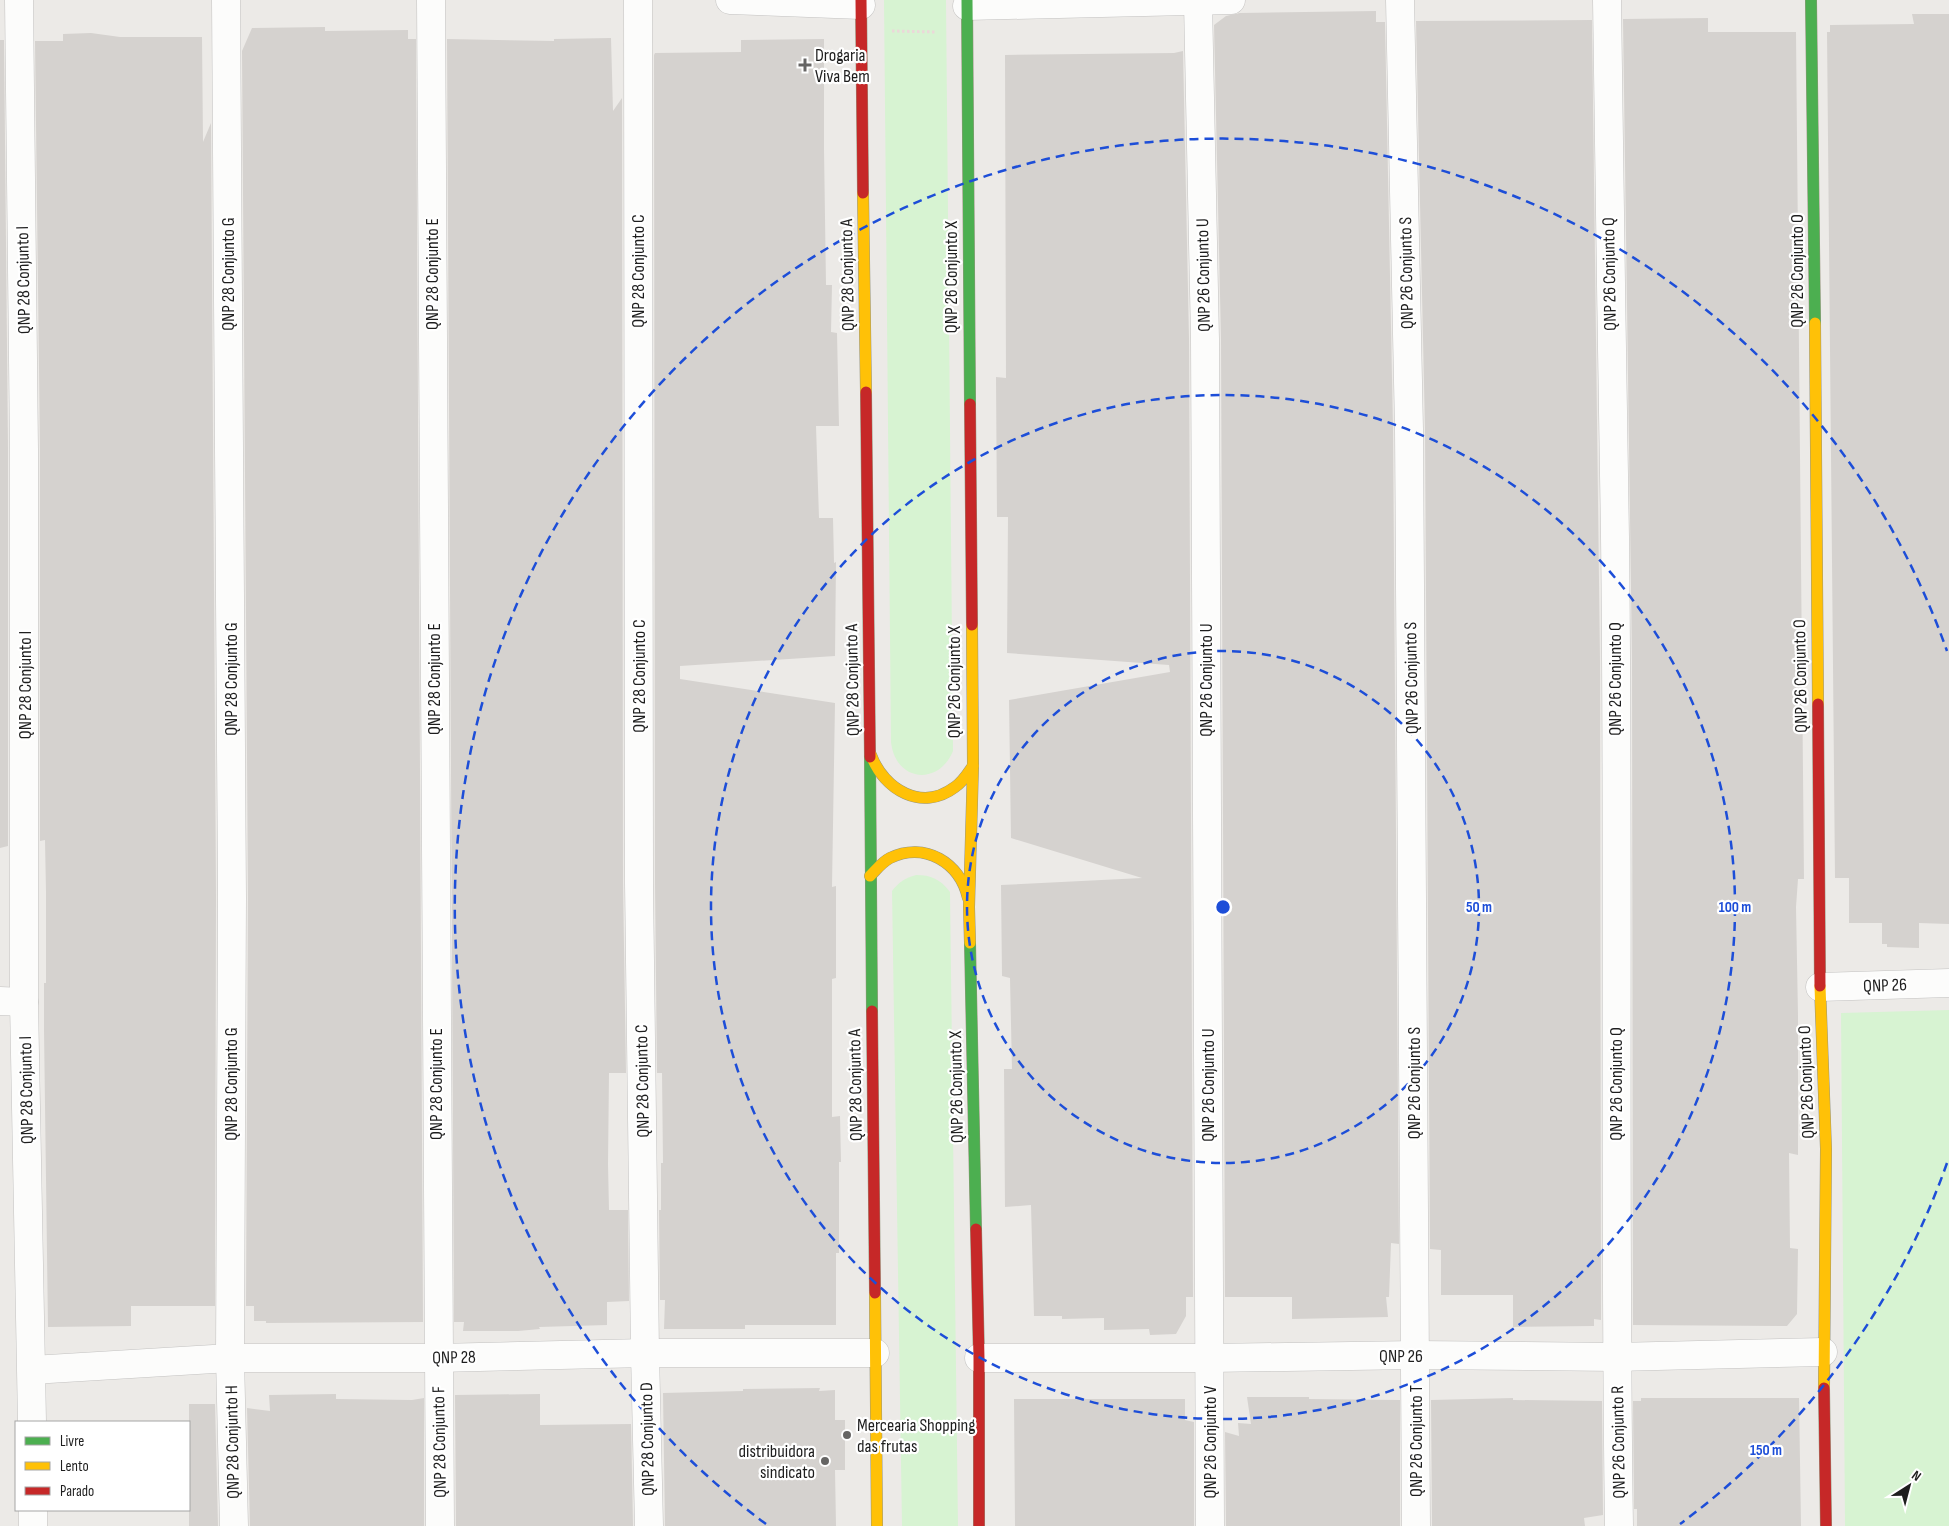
<svg xmlns="http://www.w3.org/2000/svg" width="1949" height="1526" font-family="'Sofia Sans Condensed',sans-serif">
  <rect width="100%" height="100%" fill="#eceae7"/>
  <!-- park -->
  <g fill="#d7f3d2">
    <path d="M884 0H946L953 751C938 787 895 781 891 742Z"/>
    <path d="M916 875C931 875 940 879 950 892L958 1526H902L892 891C899 882 905 878 916 875Z"/>
    <polygon points="1949,1010 1949,1526 1845,1526 1841,1013"/>
  </g>
  <!-- building -->
  <g fill="#d5d2cf">
    <polygon points="1376,11 1376,22 1385,22 1393,429 1399,1244 1391,1243 1389,1297 1386,1297 1388,1317 1292,1319 1292,1297 1225,1297 1221,339 1214,25 1226,16 1240,13"/>
    <polygon points="1912,14 1949,14 1949,924 1919,923 1919,948 1887,947 1887,944 1882,944 1882,923 1849,923 1849,878 1835,878 1827,32 1830,32 1830,25 1914,24"/>
    <polygon points="1708,18 1708,32 1796,32 1804,879 1798,879 1796,907 1798,1016 1798,1155 1789,1153 1790,1248 1798,1249 1797,1314 1787,1326 1633,1325 1632,660 1623,19"/>
    <polygon points="1592,20 1600,661 1601,1320 1594,1319 1594,1326 1513,1327 1513,1295 1441,1295 1441,1250 1430,1249 1425,429 1416,21"/>
    <polygon points="325,27 325,31 408,30 408,39 416,39 423,1322 266,1323 266,1321 254,1321 254,1306 246,1306 248,897 242,51 252,28"/>
    <polygon points="91,33 120,37 202,37 203,142 211,123 216,897 215,1306 131,1306 131,1326 48,1327 44,1030 44,983 46,983 46,892 45,840 40,841 40,449 35,41 63,41 63,34"/>
    <polygon points="611,38 613,111 622,98 623,883 626,1073 609,1073 608,1164 609,1210 628,1210 629,1301 607,1302 607,1325 539,1327 540,1329 518,1331 463,1331 464,1322 454,1322 447,39 554,41 554,39"/>
    <polygon points="824,39 824,149 826,285 832,285 831,332 837,333 839,426 816,426 819,518 833,518 834,563 836,562 835,656 680,666 680,679 835,703 832,887 836,886 836,978 832,979 832,1117 840,1116 841,1162 839,1162 839,1253 836,1253 836,1325 745,1325 745,1329 664,1329 665,1300 660,1300 659,1210 661,1210 661,1163 663,1163 662,1073 657,1073 655,883 654,55 655,53 741,52 741,40"/>
    <polygon points="0,40 4,40 8,449 8,846 0,848"/>
    <polygon points="1183,51 1189,339 1193,1297 1186,1297 1186,1316 1176,1334 1150,1335 1149,1329 1104,1330 1104,1318 1062,1319 1062,1316 1034,1316 1031,1205 1005,1207 1004,1069 1012,1069 1010,978 1002,976 1001,885 1142,878 1011,838 1009,700 1170,672 1169,665 1007,653 1008,517 997,517 996,377 1006,378 1005,55 1174,53"/>
    <polygon points="820,1388 819,1391 835,1390 835,1420 845,1420 845,1470 835,1470 836,1526 665,1526 663,1393 743,1391 743,1389"/>
    <polygon points="336,1394 336,1399 412,1400 424,1398 424,1526 250,1526 247,1408 270,1411 269,1395"/>
    <polygon points="540,1394 540,1425 631,1424 633,1526 456,1526 455,1395"/>
    <polygon points="1247,1397 1309,1397 1309,1399 1400,1400 1400,1526 1226,1526 1225,1432 1239,1436 1238,1423 1251,1424"/>
    <polygon points="1513,1398 1513,1400 1602,1401 1603,1515 1584,1518 1585,1526 1432,1526 1431,1400"/>
    <polygon points="1641,1398 1799,1398 1801,1526 1637,1526 1637,1509 1634,1509 1633,1401 1641,1401"/>
    <polygon points="1014,1399 1185,1399 1185,1420 1194,1422 1194,1526 1015,1526"/>
    <polygon points="189,1404 215,1404 218,1526 189,1526"/>
  </g>
  <g fill="none" stroke-linecap="round" stroke-linejoin="round">
    <defs>
      <g id="street">
        <polyline points="19,0 24,449 24,1002 32,1422"/>
        <polyline points="226,0 232,897 230,1358 234,1526"/>
        <polyline points="431,0 440,1526"/>
        <polyline points="638,0 639,883 645,1353 649,1526"/>
        <polyline points="730,0 861,5"/>
        <polyline points="1400,0 1409,429 1416,1526"/>
        <path d="M1607 0C1608 179 1613 358 1615 537 1619 866 1614 1196 1619 1526"/>
        <polyline points="1198,2 1205,339 1210,1526"/>
        <polyline points="967,6 1231,0"/>
        <polyline points="1820,987 1949,983"/>
        <polyline points="0,1001 24,1002"/>
        <polyline points="979,1358 1210,1358 1416,1355 1616,1357 1823,1352"/>
        <polyline points="32,1370 230,1358 438,1358 645,1353 875,1353"/>
        <polyline points="33,1510 33,1526"/>
      </g>
      <g id="fast">
        <polyline points="967,0 970,404"/>
        <polyline points="1811,0 1815,323"/>
        <polyline points="870,757 872,1011"/>
        <polyline points="970,943 976,1229"/>
      </g>
      <g id="slow">
        <polyline points="863,193 866,392"/>
        <polyline points="1815,323 1818,704"/>
        <path d="M871 755C884 790 922 812 955 787 963 782 968 773 973 766"/>
        <path d="M870 876C876 870 882 862 890 858 925 841 960 863 968 898"/>
        <polyline points="970,943 969,907 973,766 972,625"/>
        <polyline points="1820,986 1826,1149 1824,1388"/>
        <polyline points="875,1293 877,1526"/>
      </g>
      <g id="jam">
        <polyline points="861,0 863,193"/>
        <polyline points="866,392 870,757"/>
        <polyline points="970,404 972,625"/>
        <polyline points="1818,704 1820,986"/>
        <polyline points="872,1011 875,1293"/>
        <polyline points="976,1229 979,1358 979,1526"/>
        <polyline points="1824,1388 1826,1526"/>
      </g>
    </defs>
    <!-- street casing -->
    <use href="#street" stroke="#c3c2c1" stroke-width="29"/>
    <!-- fast casing -->
    <use href="#fast" stroke="#97957e" stroke-width="12"/>
    <!-- slow casing -->
    <use href="#slow" stroke="#97957e" stroke-width="12"/>
    <!-- jam casing -->
    <use href="#jam" stroke="#97957e" stroke-width="12"/>
    <!-- path -->
    <polyline stroke="#ebd8d9" stroke-width="3" stroke-dasharray="2.5 2.5" stroke-linecap="butt" points="892,31 936,32"/>
    <!-- street -->
    <use href="#street" stroke="#fcfcfb" stroke-width="28"/>
    <!-- fast -->
    <use href="#fast" stroke="#4caf50" stroke-width="11"/>
    <!-- slow -->
    <use href="#slow" stroke="#ffc107" stroke-width="11"/>
    <!-- jam -->
    <use href="#jam" stroke="#c62828" stroke-width="11"/>
  </g>
  <!-- distance rings -->
  <g fill="none" stroke="#1d4ed8" stroke-width="2.5" stroke-dasharray="9 6">
    <circle cx="1223" cy="907" r="256"/>
    <circle cx="1223" cy="907" r="512"/>
    <path d="M1947 1163A768 768 0 0 1 1680 1524M766 1524A768 768 0 1 1 1947 651"/>
  </g>
  <!-- markers -->
  <g fill="#666564" stroke="#fff" stroke-width="2">
    <path d="M802.5 57.5h5v5h5v5h-5v5h-5v-5h-5v-5h5z"/>
    <circle cx="847" cy="1435" r="5"/>
    <circle cx="825" cy="1461" r="5"/>
  </g>
  <g text-anchor="middle" stroke-width="4.5" stroke-linejoin="round" paint-order="stroke">
    <!-- poi labels -->
    <g font-size="18" fill="#1e1e1e" stroke="#fff" text-anchor="start">
      <text x="815" y="61">Drogaria<tspan x="815" dy="21">Viva Bem</tspan></text>
      <text x="857" y="1431">Mercearia Shopping<tspan x="857" dy="21">das frutas</tspan></text>
      <text x="815" y="1457" text-anchor="end">distribuidora<tspan x="815" dy="21">sindicato</tspan></text>
    </g>
    <!-- street labels -->
    <g font-size="18" fill="#1e1e1e" stroke="#fff">
      <text transform="translate(638 271) rotate(-90)" y="6">QNP 28 Conjunto C</text>
      <text transform="translate(1797 271) rotate(-90)" y="6">QNP 26 Conjunto O</text>
      <text transform="translate(1406 273) rotate(-91)" y="6">QNP 26 Conjunto S</text>
      <text transform="translate(228 274) rotate(-90)" y="6">QNP 28 Conjunto G</text>
      <text transform="translate(432 274) rotate(-90)" y="6">QNP 28 Conjunto E</text>
      <text transform="translate(1609 274) rotate(-91)" y="6">QNP 26 Conjunto Q</text>
      <text transform="translate(847 275) rotate(-91)" y="6">QNP 28 Conjunto A</text>
      <text transform="translate(1203 275) rotate(-91)" y="6">QNP 26 Conjunto U</text>
      <text transform="translate(951 277) rotate(-90)" y="6">QNP 26 Conjunto X</text>
      <text transform="translate(23 280) rotate(-91)" y="6">QNP 28 Conjunto I</text>
      <text transform="translate(639 676) rotate(-90)" y="6">QNP 28 Conjunto C</text>
      <text transform="translate(1800 676) rotate(-91)" y="6">QNP 26 Conjunto O</text>
      <text transform="translate(1411 678) rotate(-91)" y="6">QNP 26 Conjunto S</text>
      <text transform="translate(231 679) rotate(-90)" y="6">QNP 28 Conjunto G</text>
      <text transform="translate(434 679) rotate(-90)" y="6">QNP 28 Conjunto E</text>
      <text transform="translate(1615 679) rotate(-90)" y="6">QNP 26 Conjunto Q</text>
      <text transform="translate(852 680) rotate(-91)" y="6">QNP 28 Conjunto A</text>
      <text transform="translate(1206 680) rotate(-90)" y="6">QNP 26 Conjunto U</text>
      <text transform="translate(954 682) rotate(-90)" y="6">QNP 26 Conjunto X</text>
      <text transform="translate(25 685) rotate(-90)" y="6">QNP 28 Conjunto I</text>
      <text transform="translate(1885 985) rotate(-2)" y="6">QNP 26</text>
      <text transform="translate(642 1081) rotate(-91)" y="6">QNP 28 Conjunto C</text>
      <text transform="translate(1806 1082) rotate(-92)" y="6">QNP 26 Conjunto O</text>
      <text transform="translate(1414 1083) rotate(-90)" y="6">QNP 26 Conjunto S</text>
      <text transform="translate(231 1084) rotate(-90)" y="6">QNP 28 Conjunto G</text>
      <text transform="translate(436 1084) rotate(-90)" y="6">QNP 28 Conjunto E</text>
      <text transform="translate(1616 1084) rotate(-90)" y="6">QNP 26 Conjunto Q</text>
      <text transform="translate(855 1085) rotate(-91)" y="6">QNP 28 Conjunto A</text>
      <text transform="translate(1208 1085) rotate(-90)" y="6">QNP 26 Conjunto U</text>
      <text transform="translate(956 1087) rotate(-91)" y="6">QNP 26 Conjunto X</text>
      <text transform="translate(26 1090) rotate(-91)" y="6">QNP 28 Conjunto I</text>
      <text x="1401" y="1362">QNP 26</text>
      <text transform="translate(454 1357) rotate(-1)" y="6">QNP 28</text>
      <text transform="translate(647 1439) rotate(-91)" y="6">QNP 28 Conjunto D</text>
      <text transform="translate(1416 1441) rotate(-90)" y="6">QNP 26 Conjunto T</text>
      <text transform="translate(232 1442) rotate(-91)" y="6">QNP 28 Conjunto H</text>
      <text transform="translate(439 1442) rotate(-91)" y="6">QNP 28 Conjunto F</text>
      <text transform="translate(1210 1442) rotate(-90)" y="6">QNP 26 Conjunto V</text>
      <text transform="translate(1618 1442) rotate(-91)" y="6">QNP 26 Conjunto R</text>
    </g>
  </g>
  <circle cx="1223" cy="907" r="8" fill="#1d4ed8" stroke="#fff" stroke-width="2.5"/>
  <g font-size="15" text-anchor="middle" font-weight="bold" fill="#1d4ed8" stroke="#fff" stroke-width="4.5" stroke-linejoin="round" paint-order="stroke">
    <text x="1479" y="912">50 m</text>
    <text x="1735" y="912">100 m</text>
    <text x="1766" y="1455">150 m</text>
  </g>
  <!-- legend -->
  <rect x="15" y="1421" width="175" height="90" fill="#ffffff" stroke="#a5a5a5"/>
  <rect x="25" y="1437" width="25" height="8" fill="#4caf50" stroke="#a5a5a5"/>
  <text x="60" y="1446" font-size="15" fill="#1e1e1e">Livre</text>
  <rect x="25" y="1462" width="25" height="8" fill="#ffc107" stroke="#a5a5a5"/>
  <text x="60" y="1471" font-size="15" fill="#1e1e1e">Lento</text>
  <rect x="25" y="1487" width="25" height="8" fill="#c62828" stroke="#a5a5a5"/>
  <text x="60" y="1496" font-size="15" fill="#1e1e1e">Parado</text>
  <!-- north arrow -->
  <g transform="translate(1909 1486) rotate(36)" stroke="#ffffff" stroke-width="4" paint-order="stroke">
  <path d="M0-4L9 19L0 12L-9 19Z" fill="#1e1e1e"/>
  <text y="-8" font-size="14" font-weight="bold" text-anchor="middle" fill="#1e1e1e">N</text>
  </g>
</svg>
